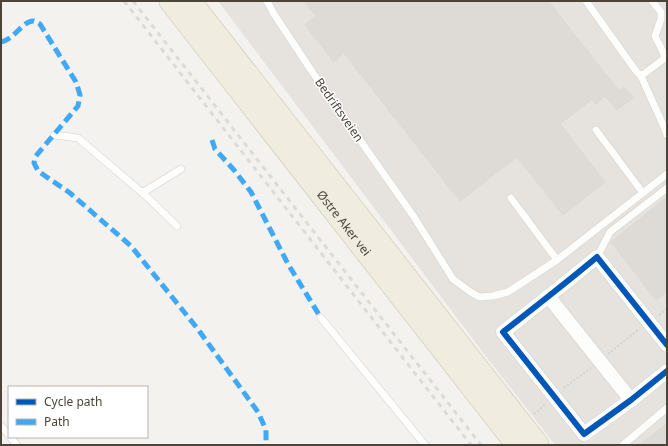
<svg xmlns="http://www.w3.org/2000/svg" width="668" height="446" font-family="'Noto Sans',sans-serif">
  <rect width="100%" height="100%" fill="#f4f2ee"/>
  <!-- industrial -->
  <polygon fill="#e6e2de" points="218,1 667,1 667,445 555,445 485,355"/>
  <!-- parking -->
  <polygon fill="#e6e3df" points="602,234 656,304 649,309 653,315 623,338 649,370 663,360 642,333 648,328 667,353 667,390 596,445 573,445 481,325"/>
  <!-- building -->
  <g fill="#dedbd6" stroke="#dcd9d4">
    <polygon points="304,1 548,1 619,91 624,87 633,98 617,110 605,96 596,104 592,99 560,124 605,182 563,215 517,157 460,201 344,53 334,62 305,25 316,16"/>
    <polygon points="667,197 667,291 656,300 611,242"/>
    <polygon points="667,423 667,445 640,445"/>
  </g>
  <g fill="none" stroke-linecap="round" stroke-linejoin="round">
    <defs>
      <g id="service">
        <polyline points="267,1 274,14 313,73 414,217 453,279 469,291 479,297 493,296 508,292 557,260 667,174"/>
        <polyline points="586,1 636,71 641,76 664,127 667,135"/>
        <polyline points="641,76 665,58 662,50 655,36 661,19 661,12 652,1"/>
        <polyline points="596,130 643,193"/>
        <polyline points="54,135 78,138 145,195 177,226"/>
        <polyline points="142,193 181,169"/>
        <polyline points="511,198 557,260"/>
        <polyline points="597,257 610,232 667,188"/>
        <polyline points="321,318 425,445"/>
        <polyline points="1,426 9,435"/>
        <polyline points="10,437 17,445"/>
        <polyline points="623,445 667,408"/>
      </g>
      <g id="minor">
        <polyline points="548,296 631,400"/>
        <path d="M667 345 597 257C566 283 535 307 503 332L584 434 631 400 667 371"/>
      </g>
      <g id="trunk">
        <path id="s1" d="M170 1 517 445"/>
        <polyline points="190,1 538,445"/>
      </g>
    </defs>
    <!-- service casing -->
    <use href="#service" stroke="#d2d0cb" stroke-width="8"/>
    <!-- minor casing -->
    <use href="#minor" stroke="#d2d0cb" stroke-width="15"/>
    <!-- trunk casing -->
    <use href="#trunk" stroke="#ccbfa9" stroke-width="23"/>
    <!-- path -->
    <g stroke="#d3d2cc" stroke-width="2" stroke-dasharray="2 2" stroke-linecap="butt">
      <polyline points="659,315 667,308"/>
      <polyline points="608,354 639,329"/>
      <polyline points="564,388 591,368"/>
      <polyline points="534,414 546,404"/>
    </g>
    <!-- service -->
    <use href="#service" stroke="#fdfdfc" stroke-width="7"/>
    <!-- minor -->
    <use href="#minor" stroke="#fdfdfc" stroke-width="14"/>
    <!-- trunk -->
    <use href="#trunk" stroke="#f0ece0" stroke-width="22"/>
    <!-- rail -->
    <g stroke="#dbdbda" stroke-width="3" stroke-dasharray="5 5" stroke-linecap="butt">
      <polyline points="124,1 471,445"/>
      <polyline points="133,1 481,445"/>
    </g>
    <!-- quiet -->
    <g stroke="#3fa9f5" stroke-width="5" stroke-dasharray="10 5" stroke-linecap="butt">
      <path d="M1 42C14 40 23 20 34 21 36 22 38 23 40 24L76 82 80 95 78 106 35 157 34 163 38 171 70 193 131 246 197 328 258 412 266 430V445"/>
      <polyline points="212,140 215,149 234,170 251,192 288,264 321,318"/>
    </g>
    <defs>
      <path id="cycleway" d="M667 345 597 257C566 283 535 307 503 332L584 434 631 400 667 371"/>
    </defs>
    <!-- cycleway casing -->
    <use href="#cycleway" stroke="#fff" stroke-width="8"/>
    <!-- cycleway -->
    <use href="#cycleway" stroke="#0057b8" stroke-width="6"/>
  </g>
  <g text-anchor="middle" stroke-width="3" stroke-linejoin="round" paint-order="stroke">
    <!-- street labels -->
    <g font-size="12" fill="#4b4439" stroke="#fff">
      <text transform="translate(339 110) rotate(55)" y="4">Bedriftsveien</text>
      <text dy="4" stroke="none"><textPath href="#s1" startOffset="282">Østre Aker vei</textPath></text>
    </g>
  </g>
  <!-- border -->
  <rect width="668" height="446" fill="none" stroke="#4b4439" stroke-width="4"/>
  <!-- legend -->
  <rect x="8" y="386" width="140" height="52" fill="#ffffff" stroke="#b7b4b0"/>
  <rect x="16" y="399" width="20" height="6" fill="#0057b8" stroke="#b7b4b0"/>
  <text x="44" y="406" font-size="12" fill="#4b4439">Cycle path</text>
  <rect x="16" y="419" width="20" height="6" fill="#3fa9f5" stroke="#b7b4b0"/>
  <text x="44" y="426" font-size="12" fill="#4b4439">Path</text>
</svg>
